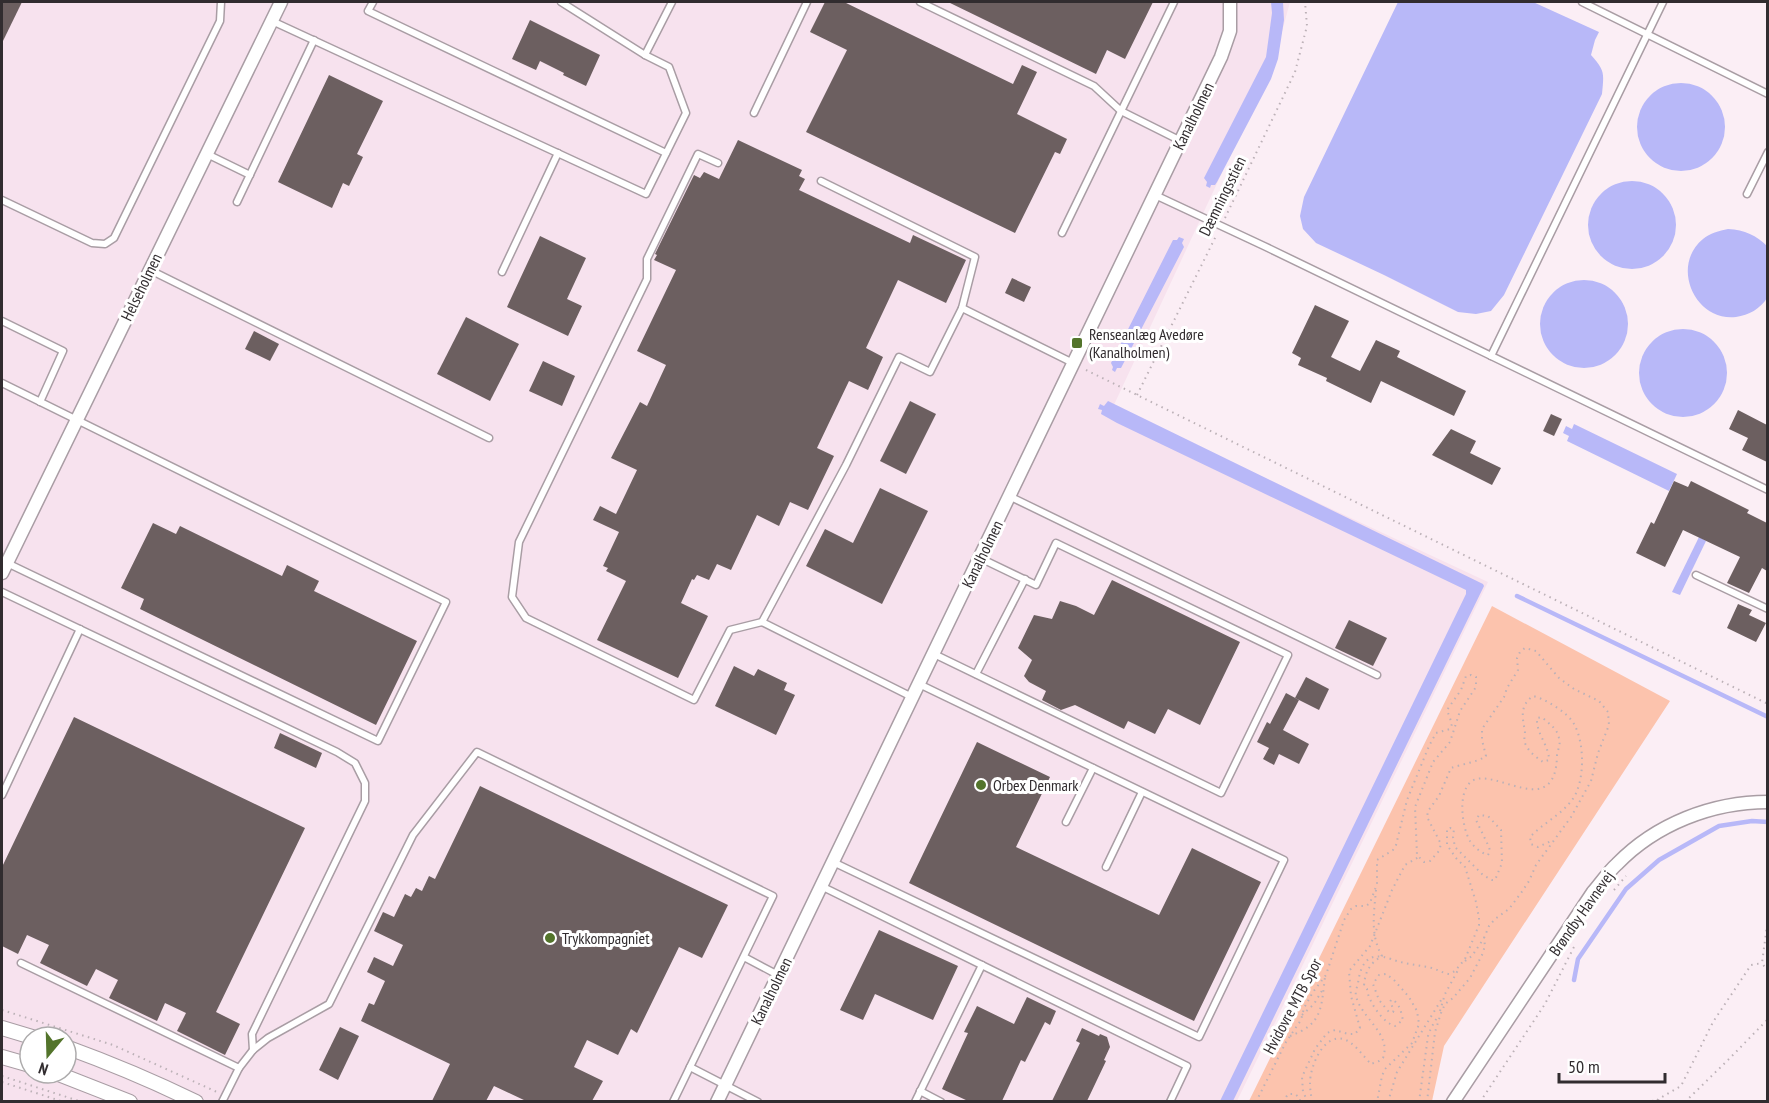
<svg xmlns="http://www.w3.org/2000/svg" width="1769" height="1103" font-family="'PT Sans Narrow',sans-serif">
  <rect width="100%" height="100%" fill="#fbeef5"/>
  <!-- built -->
  <path fill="#f7e2ee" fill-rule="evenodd" d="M2 2H1290L1274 61 1113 407 1488 582 1237 1101 2 1102ZM30 1037H66V1073H30Z"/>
  <!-- green -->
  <polygon fill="#fcc3ad" points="1492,606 1670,701 1444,1046 1432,1101 1249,1101"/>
  <!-- water -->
  <g fill="#b8b8f8">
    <polygon points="1271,2 1283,2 1284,20 1278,59 1271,79 1217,182 1215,185 1211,185 1210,188 1206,186 1207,182 1204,178 1266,57 1272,13"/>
    <path d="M1398 2H1533L1599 32 1595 40 1591 55C1605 71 1604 72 1602 94L1504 295 1491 311 1476 314 1458 312 1384 275 1316 243 1303 229 1300 216 1304 197Z"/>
    <circle cx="1681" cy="127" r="44"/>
    <circle cx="1632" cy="225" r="44"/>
    <path d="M1728 229C1745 230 1756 235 1768 247L1767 298C1760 309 1749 315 1736 317 1695 322 1670 266 1703 239 1710 233 1719 231 1728 229Z"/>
    <polygon points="1179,237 1184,239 1182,243 1184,247 1121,368 1117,368 1115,372 1112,370 1113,367 1111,363 1173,240 1177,240"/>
    <circle cx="1584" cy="324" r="44"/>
    <circle cx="1683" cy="373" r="44"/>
    <polygon points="1108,401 1483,584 1484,586 1233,1101 1220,1101 1466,594 1466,590 1117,423 1101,414 1102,410 1098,409 1100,404 1104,406"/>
    <polygon points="1574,424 1677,474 1669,491 1567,441 1569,436 1563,433 1566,426 1572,429"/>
    <polygon points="1699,537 1706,541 1680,595 1672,592"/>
  </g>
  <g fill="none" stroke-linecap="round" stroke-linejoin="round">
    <!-- stream -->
    <g stroke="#b8b8f8" stroke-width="4.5">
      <polyline points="1517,596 1768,717"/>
      <polyline points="1574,980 1578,959 1626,889 1659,860 1719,826 1752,821 1768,822"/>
    </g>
  </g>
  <!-- building -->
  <g fill="#6c5f60">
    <polygon points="2,2 22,2 2,43"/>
    <polygon points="825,2 844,2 1013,84 1022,65 1037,72 1017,114 1067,139 1060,154 1055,152 1015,233 806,132 847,50 810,32"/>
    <polygon points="948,2 1153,2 1125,59 1107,50 1096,74"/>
    <polygon points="530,20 600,55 586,86 563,75 564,73 540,61 536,70 512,59"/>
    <polygon points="329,75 383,101 357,154 363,157 349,186 343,183 332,208 278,182"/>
    <polygon points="738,140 802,170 799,176 805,179 799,190 910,243 913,235 966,260 946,303 898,280 866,348 883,357 868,390 849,381 817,448 834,456 808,510 790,502 779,526 757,515 731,570 717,564 709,580 697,575 694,580 692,579 681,603 708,616 678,678 597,640 626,581 606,571 608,568 603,566 619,532 593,520 600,506 616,514 637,470 611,458 640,402 647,406 666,365 637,351 676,270 654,260 657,255 655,254 694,175 700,178 704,172 719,179"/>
    <polygon points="540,236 586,258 567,299 582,306 568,336 507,307"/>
    <polygon points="1012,278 1031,287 1024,302 1005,293"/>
    <polygon points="1315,305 1349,321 1331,357 1360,371 1376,340 1400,351 1397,357 1466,391 1454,416 1381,381 1371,403 1326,381 1327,378 1298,365 1301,358 1292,353"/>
    <polygon points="466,317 519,344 490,401 437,374"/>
    <polygon points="254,331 279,344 270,361 245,349"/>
    <polygon points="543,361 575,376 562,406 529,391"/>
    <polygon points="910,401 936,414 906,474 880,461"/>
    <polygon points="1738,410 1767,425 1767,462 1742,450 1748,438 1729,429"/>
    <polygon points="1551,414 1562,419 1554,436 1543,431"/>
    <polygon points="1451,429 1476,441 1470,453 1501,468 1492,485 1432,455"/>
    <polygon points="1674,481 1688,487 1691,481 1749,510 1747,513 1767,523 1767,571 1762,568 1749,593 1727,583 1740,557 1683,530 1665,567 1636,553 1651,522 1654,524"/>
    <polygon points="880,488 928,511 882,604 806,566 825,529 853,543"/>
    <polygon points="153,523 176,534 180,526 282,576 287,565 319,581 314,591 417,641 376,725 140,609 144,599 121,588"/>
    <polygon points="1112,580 1240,642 1200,725 1168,709 1155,734 1128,721 1124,729 1075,705 1061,710 1042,700 1046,691 1029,682 1024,676 1032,660 1018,648 1034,615 1052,619 1060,601 1076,606 1094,615"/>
    <polygon points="1738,604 1752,610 1749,615 1766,623 1756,642 1727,628"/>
    <polygon points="1349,620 1387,638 1373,666 1335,648"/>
    <polygon points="734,666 754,676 758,669 787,683 784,690 795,695 776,735 715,706"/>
    <polygon points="1306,677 1329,689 1319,710 1295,698"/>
    <polygon points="1286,693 1299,700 1283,730 1309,744 1299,764 1279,754 1274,765 1263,759 1269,748 1257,742 1267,722 1270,724"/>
    <polygon points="74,717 305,828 216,1012 240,1024 225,1055 177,1031 186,1013 165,1003 157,1021 109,998 118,980 96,969 87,986 40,963 49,945 27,935 18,954 2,946 2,867"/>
    <polygon points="280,733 322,753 316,768 274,748"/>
    <polygon points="977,742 1050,777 1016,847 1159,915 1192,848 1261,882 1194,1021 909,883"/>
    <polygon points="480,786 728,905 702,958 679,947 637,1033 631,1029 618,1055 587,1040 574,1067 603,1081 592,1101 526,1101 494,1086 486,1101 432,1101 450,1064 361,1021 369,1003 374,1005 385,981 367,972 374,957 393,966 403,945 374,931 383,912 394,917 405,894 411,897 416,888 422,891 429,876 435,879"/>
    <polygon points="879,930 958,966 933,1020 875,994 863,1020 840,1010"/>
    <polygon points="1027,997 1056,1011 1050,1025 1045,1022 1025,1062 1021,1060 1002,1101 968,1101 942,1089 968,1033 964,1032 977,1006 1014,1024"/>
    <polygon points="340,1027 359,1036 338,1080 319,1070"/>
    <polygon points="1082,1028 1099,1036 1100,1034 1107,1037 1110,1047 1104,1060 1106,1061 1087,1101 1052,1101 1080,1043 1076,1041"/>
  </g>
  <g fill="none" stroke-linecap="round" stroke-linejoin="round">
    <defs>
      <g id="service">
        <polyline points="373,2 368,11 666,153"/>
        <polyline points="920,2 1094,86 1121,111 1181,141"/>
        <polyline points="1582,2 1768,94"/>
        <polyline points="272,21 646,194 686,113 669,67 645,55 561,2"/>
        <polyline points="645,55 672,2"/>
        <polyline points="754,113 807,2"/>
        <polyline points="207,154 250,175"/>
        <polyline points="718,163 698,154 647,259 647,279 519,542 512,597 526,618 694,700 730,630 762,622"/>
        <polyline points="821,181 975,257 962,308"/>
        <polyline points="1747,194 1768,152"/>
        <polyline points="1155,195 1264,246 1768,490"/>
        <polyline points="2,200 92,243 105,244 114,238 220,21 221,2"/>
        <polyline points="237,202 314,40"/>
        <polyline points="1062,233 1174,2"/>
        <polyline points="150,270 489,438"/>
        <polyline points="502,272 558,153"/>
        <polyline points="2,321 63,351 40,402"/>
        <polyline points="1491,356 1663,2"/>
        <polyline points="2,383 446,602 378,741 7,563"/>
        <polyline points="1009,496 1377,675"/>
        <polyline points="1696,575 1768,609"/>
        <polyline points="2,592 337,752 355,763 365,783 365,801 252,1034 253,1050"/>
        <polyline points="934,654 1221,793 1288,655 1056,543 1036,585 980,558"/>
        <polyline points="976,674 1025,579"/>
        <polyline points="912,697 762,622 846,465 899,357 930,372 962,308 1073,363"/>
        <polyline points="2,795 80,629"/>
        <polyline points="1066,822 1093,768"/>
        <polyline points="833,862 1199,1037 1284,860 919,684"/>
        <polyline points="1106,867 1142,792"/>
        <polyline points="821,886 1187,1066 1170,1102"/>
        <polyline points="744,957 778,975"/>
        <polyline points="21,963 239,1068"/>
        <polyline points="690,1067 758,1102"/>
        <polyline points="920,1091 941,1102"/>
        <polyline points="222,1102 239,1068 253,1050 268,1038 329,1004 413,835 477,752 773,896 673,1102"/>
        <polyline points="915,1102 982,965"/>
      </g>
      <g id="minor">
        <polyline points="2,573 281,2"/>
        <polyline points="717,1102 1221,57 1230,31 1230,2"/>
        <path d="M1453 1102 1593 892C1601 883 1608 872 1617 864 1656 824 1712 802 1768 802"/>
      </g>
      <g id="tertiary">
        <polyline points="2,1028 32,1037"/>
        <path d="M66 1047C110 1063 153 1081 196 1102"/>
        <polyline points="2,1057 30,1065"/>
        <polyline points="56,1073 130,1102"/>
      </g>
    </defs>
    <!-- service casing -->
    <use href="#service" stroke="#a99da4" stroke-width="9"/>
    <!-- minor casing -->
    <use href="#minor" stroke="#a99da4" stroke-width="15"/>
    <!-- tertiary casing -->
    <use href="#tertiary" stroke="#a99da4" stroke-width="16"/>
    <!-- path -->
    <g stroke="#bcb1b7" stroke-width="2" stroke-dasharray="1.5 4.5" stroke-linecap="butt">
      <polyline points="1225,218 1295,72 1307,26 1305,2"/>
      <polyline points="1086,370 1768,704"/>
      <polyline points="1137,395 1217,234"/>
      <path d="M1376 890C1374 913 1370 935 1382 956 1369 964 1365 972 1364 986L1367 989C1368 1001 1383 1023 1395 1026L1403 1020 1400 1008 1394 1000H1391L1390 1002 1394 1010 1393 1012H1389L1379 1000 1373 984 1379 975 1386 974 1394 980 1409 997 1417 1011 1419 1024 1412 1043 1385 1069 1382 1076 1377 1102"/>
      <polyline points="1614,890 1626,876"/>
      <polyline points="1768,918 1762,963 1768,972"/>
      <polyline points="1465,961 1472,956 1484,938"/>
      <polyline points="2,1010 113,1045 217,1092"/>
      <polyline points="1440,1011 1445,994 1458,970"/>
      <polyline points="1302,1015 1314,1004 1323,989"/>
      <path d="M1290 1036C1323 1024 1321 1008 1325 977"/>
      <polyline points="2,1076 82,1102"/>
      <polyline points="2,1082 64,1102"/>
      <polyline points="1657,1100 1681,1086 1713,1022 1751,965 1762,963"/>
      <path d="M1256 1102 1286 1042 1301 1020 1304 1008 1313 992 1326 975 1344 920 1351 909 1356 906H1366L1370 903 1377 884V860L1393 850 1396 845 1407 800 1429 746 1436 733 1450 729 1452 724 1447 710 1461 690 1466 676 1471 675 1476 677V687L1460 711 1450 742 1433 762 1415 807 1417 855 1424 862 1430 861 1439 851 1441 844 1427 817 1428 811 1439 796 1451 768C1462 764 1478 762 1486 756L1482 740V729L1504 697 1507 688 1518 670 1517 658 1520 652 1525 648 1536 651 1559 678 1574 689 1599 701 1608 712 1609 725 1598 753 1591 781 1571 817 1536 865 1529 881 1521 893 1509 909 1495 919 1489 926 1484 938 1485 946 1482 955 1470 978 1453 998 1445 1004 1441 1013 1435 1032 1427 1102"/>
      <polyline points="1283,1102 1288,1094 1295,1094 1300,1098 1300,1102"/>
      <polyline points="1308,1102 1303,1092 1302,1077 1315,1049 1327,1033 1335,1030 1348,1034 1355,1034 1360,1028 1351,996 1349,971 1370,946 1392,890 1405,865 1419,857"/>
      <path d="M1312 1102C1311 1095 1310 1089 1310 1083 1310 1067 1323 1034 1343 1039 1354 1042 1363 1056 1371 1064L1379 1061 1383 1058C1392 1034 1361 1018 1356 996 1355 993 1357 987 1358 983 1361 962 1369 951 1391 959 1404 964 1418 965 1432 968 1438 970 1443 973 1449 974L1455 971 1465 959 1479 925V918L1476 902 1465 867 1456 858 1447 845V829L1450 828 1454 829 1453 837 1455 847 1483 875 1492 880H1495L1502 863 1501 830 1488 816 1479 815 1476 820 1489 847 1490 851 1488 855C1481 853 1474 847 1470 841 1462 828 1457 791 1472 781 1494 766 1556 823 1557 755 1558 749 1561 744 1559 738 1557 728 1549 724 1542 717L1537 718C1536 734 1549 745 1549 760L1543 762C1537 758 1529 752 1526 745 1523 741 1525 736 1525 731 1522 717 1520 705 1533 696 1546 699 1568 713 1574 724 1585 743 1585 783 1572 800 1561 815 1542 824 1530 837L1531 844 1538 847 1551 841"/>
      <polyline points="1388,1102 1397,1072 1443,997"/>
      <polyline points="1419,1102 1428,1036 1431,1028 1438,1016"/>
      <polyline points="1480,1102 1545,1004 1576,943"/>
      <polyline points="1646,1102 1657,1100 1665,1102"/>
      <polyline points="1685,1102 1730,1058 1768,1019"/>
    </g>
    <!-- service -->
    <use href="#service" stroke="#fff" stroke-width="6"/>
    <!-- minor -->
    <use href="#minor" stroke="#fff" stroke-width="12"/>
    <!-- tertiary -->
    <use href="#tertiary" stroke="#fff" stroke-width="14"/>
  </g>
  <!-- markers -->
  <g fill="#53742b" stroke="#fff" stroke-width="2">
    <rect x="1071" y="337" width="12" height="12" rx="3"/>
    <circle cx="981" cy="785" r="6"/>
    <circle cx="550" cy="938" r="6"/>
  </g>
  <g text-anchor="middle" stroke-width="6" stroke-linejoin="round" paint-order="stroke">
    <!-- street labels -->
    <g font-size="16" fill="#312c2f" stroke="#fff">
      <text transform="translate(1193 116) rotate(-64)" y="6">Kanalholmen</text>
      <text transform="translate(1222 196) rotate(-64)" y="6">Dæmningsstien</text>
      <text transform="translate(141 287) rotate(-64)" y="6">Helseholmen</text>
      <text transform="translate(982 554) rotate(-64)" y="6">Kanalholmen</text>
      <text transform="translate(1581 913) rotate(-55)" y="6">Brøndby Havnevej</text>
      <text transform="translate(771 991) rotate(-64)" y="6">Kanalholmen</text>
      <text transform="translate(1292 1006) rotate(-62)" y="6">Hvidovre MTB Spor</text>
    </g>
    <!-- poi labels -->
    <g font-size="16" fill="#312c2f" stroke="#fff" text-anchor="start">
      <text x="1089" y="340">Renseanlæg Avedøre<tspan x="1089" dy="18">(Kanalholmen)</tspan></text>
      <text x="993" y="791">Orbex Denmark</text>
      <text x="562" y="944">Trykkompagniet</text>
    </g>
  </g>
  <!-- border -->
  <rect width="1769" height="1103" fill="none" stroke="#312c2f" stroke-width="6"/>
  <!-- north arrow -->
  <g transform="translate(48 1055) rotate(199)"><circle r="28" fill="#ffffff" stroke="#adabac" stroke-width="1.5"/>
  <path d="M0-4.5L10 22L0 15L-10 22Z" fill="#53742b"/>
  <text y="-9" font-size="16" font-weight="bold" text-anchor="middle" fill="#312c2f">N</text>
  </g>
  <!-- scale -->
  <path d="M1559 1073v9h106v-9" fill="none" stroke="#312c2f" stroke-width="3"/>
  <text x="1568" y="1073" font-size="18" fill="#312c2f" stroke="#ffffff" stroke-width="4.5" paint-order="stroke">50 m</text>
</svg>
